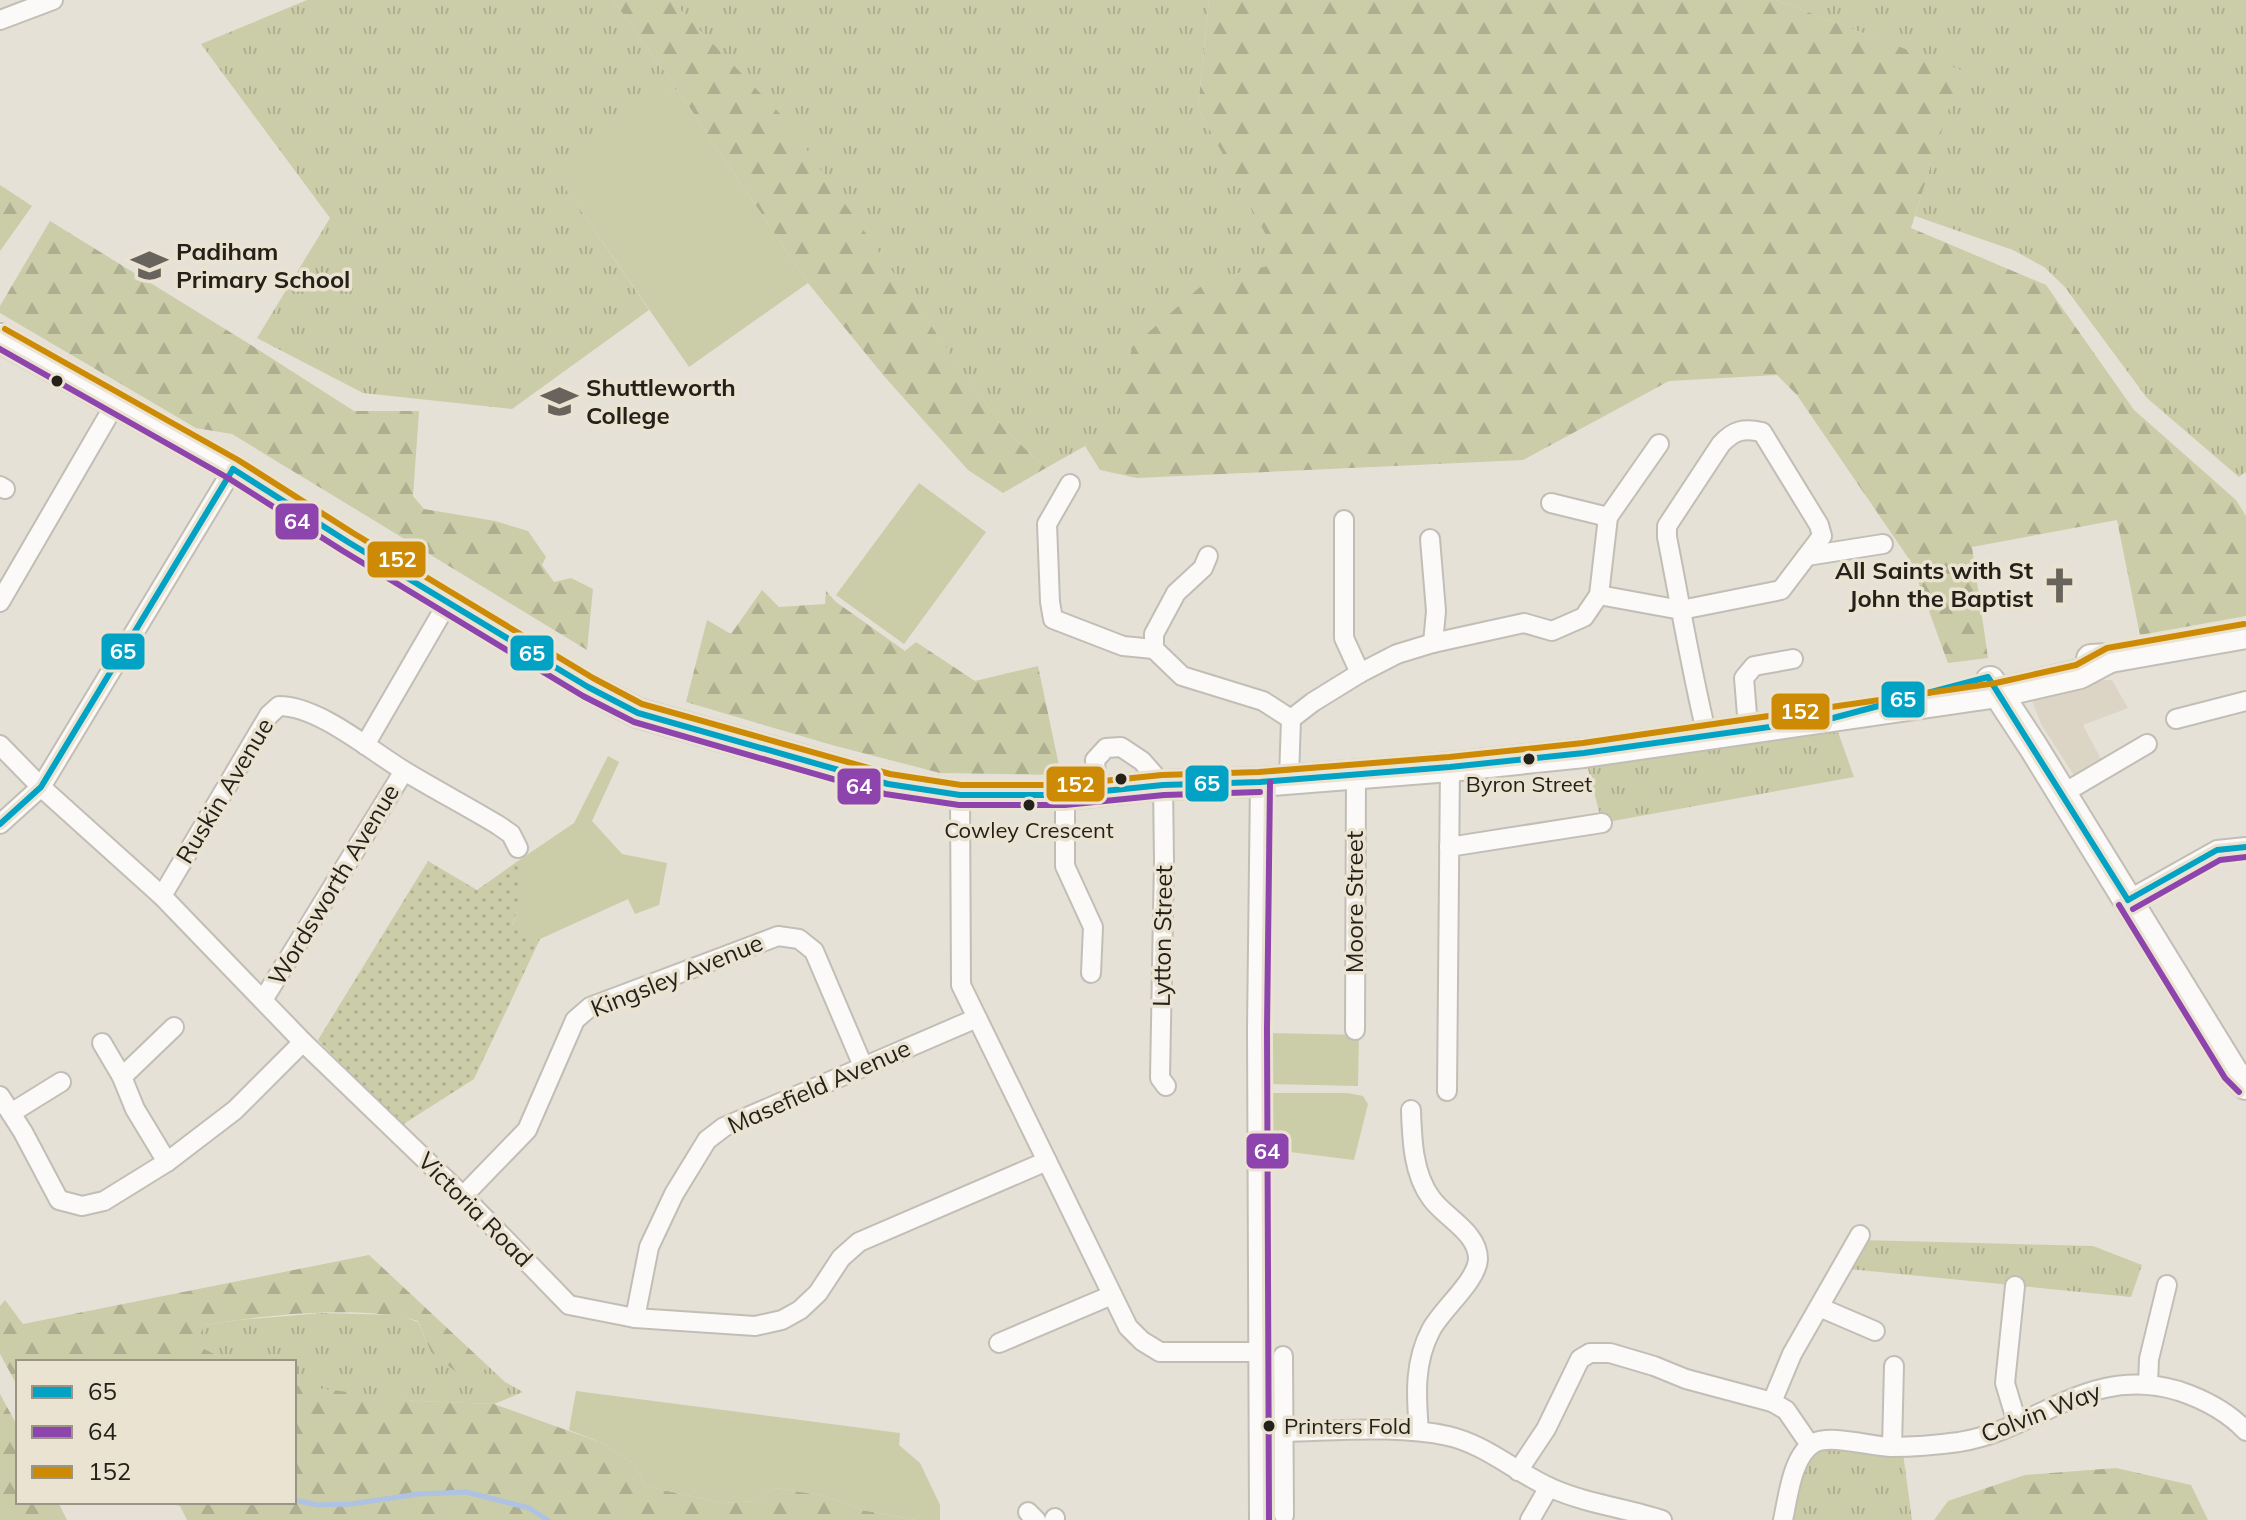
<svg xmlns="http://www.w3.org/2000/svg" width="2246" height="1520" font-family="Mulish,sans-serif">
  <defs>
    <pattern id="grass-tufts" width="24" height="20" patternUnits="userSpaceOnUse" patternTransform="scale(2)"><rect width="24" height="20" fill="#cbcca8"/><path d="M3 7l-1-3M5 7V3M7 7l1-3M15 17l-1-3M17 17v-4M19 17l1-3" fill="none" stroke="#aeaf90"/></pattern>
    <pattern id="forest-firs" width="22" height="20" patternUnits="userSpaceOnUse" patternTransform="scale(2)"><rect width="22" height="20" fill="#cbcca8"/><path d="M5 1l3.5 6h-7zM16 11l3.5 6h-7z" fill="#aeaf90"/></pattern>
    <pattern id="park-dots" width="8" height="8" patternUnits="userSpaceOnUse" patternTransform="scale(2)"><rect width="8" height="8" fill="#cbcca8"/><path d="M2 2h.1M6 6h.1" fill="none" stroke="#aeaf90" stroke-width="1.8" stroke-linecap="round"/></pattern>
  </defs>
  <rect width="100%" height="100%" fill="#e5e1d7"/>
  <!-- commercial -->
  <polygon fill="#dcd5c6" points="2112,680 2128,708 2083,725 2102,761 2075,777 2041,724 2031,698 2074,681"/>
  <!-- grass -->
  <g fill="url(#grass-tufts)">
    <polygon points="307,0 613,0 677,89 555,173 649,310 512,409 363,393 257,338 330,218 201,44"/>
    <polygon points="671,0 1209,0 1198,108 1282,263 1133,347 1119,418 1085,446 1046,468 1004,429 785,120"/>
    <polygon points="1776,0 2246,0 2246,472 2239,477 2147,398 2064,286 2044,267 2013,250 1915,216 1960,70"/>
    <polygon points="1833,718 1854,777 1602,823 1584,753"/>
    <polygon points="1861,1240 2093,1246 2142,1265 2131,1297 1849,1269"/>
    <polygon points="322,1313 397,1315 418,1322 431,1352 474,1374 489,1367 505,1382 523,1392 494,1404 416,1401 301,1388 294,1385 294,1362 229,1362 201,1347 194,1349 204,1325 239,1320"/>
    <polygon points="1810,1445 1903,1453 1912,1520 1784,1520"/>
  </g>
  <!-- forest -->
  <g fill="url(#forest-firs)">
    <polygon points="613,0 671,0 785,119 1004,429 1046,468 1003,493 968,470 884,376 808,283 677,89"/>
    <polygon points="1209,0 1776,0 1961,70 1911,228 2046,285 2134,410 2236,500 2246,516 2246,616 2140,635 2117,520 1972,547 1988,658 1948,663 1911,562 1797,395 1777,375 1669,381 1523,460 1137,478 1100,470 1085,446 1119,417 1132,347 1208,280 1281,263 1198,108"/>
    <polygon points="0,185 32,206 0,251"/>
    <polygon points="50,221 251,345 354,411 419,411 413,496 424,509 495,521 528,531 546,557 542,565 554,582 571,578 593,589 587,650 232,434 196,428 0,313 0,306"/>
    <polygon points="762,590 779,607 825,604 826,591 836,602 905,651 916,642 975,681 1038,666 1061,775 940,773 832,745 686,702 707,620 731,634"/>
    <path d="M369 1255 489 1367 474 1375 455 1371 431 1352 418 1321C359 1304 265 1315 204 1325L195 1348 201 1347 229 1362H18V1387L0 1354V1306L5 1300 23 1324Z"/>
    <polygon points="294,1385 416,1401 494,1404 602,1443 635,1465 645,1486 723,1503 757,1501 775,1488 822,1495 862,1510 916,1520 187,1520 180,1506 164,1502 294,1502"/>
    <polygon points="0,1394 18,1427 18,1502 58,1502 67,1520 0,1520"/>
    <polygon points="2116,1468 2191,1485 2208,1520 1934,1520 1948,1501 2025,1475"/>
  </g>
  <!-- park -->
  <polygon fill="url(#park-dots)" points="428,861 477,890 518,861 518,909 512,925 540,939 474,1079 402,1125 318,1040"/>
  <!-- garden -->
  <g fill="#cbcca8">
    <polygon points="677,89 808,283 689,367 554,172"/>
    <polygon points="919,483 986,532 904,644 836,595"/>
    <polygon points="608,756 619,762 592,821 622,854 667,863 659,905 635,914 628,899 540,939 512,926 518,909 518,861 574,823"/>
    <polygon points="1268,1033 1359,1035 1358,1086 1267,1084"/>
    <polygon points="1268,1093 1347,1093 1363,1096 1368,1104 1354,1160 1267,1149"/>
    <polygon points="576,1391 900,1433 899,1445 920,1463 940,1505 940,1520 916,1520 862,1510 822,1495 775,1488 757,1501 723,1503 645,1486 635,1465 602,1443 569,1430"/>
  </g>
  <g fill="none" stroke-linecap="round" stroke-linejoin="round">
    <!-- stream -->
    <polyline stroke="#aec2e4" stroke-width="5" points="294,1500 318,1505 351,1504 419,1494 466,1492 529,1508 548,1520"/>
    <defs>
      <g id="street">
        <polyline points="0,20 53,0"/>
        <polyline points="1070,484 1047,524 1050,602 1053,619 1123,646 1154,649"/>
        <polyline points="0,486 5,489"/>
        <polyline points="1551,503 1608,517"/>
        <polyline points="1344,520 1344,638 1360,673"/>
        <polyline points="1430,539 1436,611 1433,643"/>
        <polyline points="1807,556 1883,544"/>
        <path d="M1599 595 1681 610 1781 590 1822 536 1819 525 1762 432C1744 428 1734 430 1721 444L1667 526V537C1680 603 1691 670 1707 736"/>
        <polyline points="0,602 115,404"/>
        <polyline points="1154,649 1182,676 1263,701 1291,719"/>
        <polyline points="1154,649 1154,634 1176,593 1203,568 1208,556"/>
        <polyline points="2176,719 2246,701"/>
        <polyline points="1752,730 1747,715 1744,678 1754,666 1793,659"/>
        <polyline points="0,745 41,787 162,896 303,1042 463,1196 569,1305 635,1318 755,1326 782,1320 800,1310 818,1293 841,1258 859,1242 1047,1161"/>
        <polyline points="365,745 448,602"/>
        <polyline points="1289,779 1291,719 1313,702 1360,673 1397,654 1433,643 1524,623 1552,631 1584,617 1599,595 1608,517 1659,444"/>
        <polyline points="1097,791 1095,760 1106,748 1121,747 1142,761 1163,785 1164,860 1160,1078 1166,1086"/>
        <polyline points="2062,794 2147,744"/>
        <polyline points="960,795 961,985 1128,1327 1142,1341 1160,1352 1258,1352"/>
        <polyline points="1065,795 1065,866 1093,927 1091,973"/>
        <polyline points="0,824 41,787 233,469"/>
        <polyline points="1449,847 1602,823"/>
        <path d="M162 896 269 715 279 706C319 706 371 751 406 772 436 790 468 807 498 825L511 834 518 848"/>
        <polyline points="2128,900 2217,850 2246,847"/>
        <polyline points="263,1000 404,771"/>
        <polyline points="1355,1030 1356,775"/>
        <polyline points="102,1043 122,1077"/>
        <polyline points="1447,1091 1450,767"/>
        <polyline points="0,1096 23,1132 59,1200 82,1206 104,1201 167,1162 235,1110 303,1042"/>
        <path d="M1411 1110C1412 1139 1413 1174 1431 1198 1445 1218 1478 1232 1478 1259 1477 1281 1442 1309 1431 1330 1414 1362 1416 1395 1419 1431"/>
        <polyline points="11,1113 61,1082"/>
        <polyline points="167,1162 135,1109 122,1077 174,1027"/>
        <polyline points="463,1196 527,1130 575,1020 590,1007 778,936 799,939 814,951 863,1066"/>
        <polyline points="2015,1286 2005,1383 2017,1423"/>
        <polyline points="1819,1307 1875,1331"/>
        <polyline points="635,1318 649,1247 674,1194 707,1140 724,1127 977,1018"/>
        <polyline points="999,1343 1112,1295"/>
        <polyline points="1283,1356 1284,1515"/>
        <polyline points="2148,1384 2149,1359 2167,1285"/>
        <polyline points="1772,1402 1792,1354 1860,1235"/>
        <path d="M1284 1432C1335 1431 1399 1425 1448 1436 1485 1444 1517 1473 1551 1488 1587 1504 1626 1508 1662 1520"/>
        <polyline points="1892,1447 1894,1366"/>
        <polyline points="1518,1471 1546,1429 1580,1359 1590,1353 1610,1353 1654,1366 1686,1379 1772,1402 1786,1410 1810,1445"/>
        <polyline points="1028,1512 1036,1520"/>
        <polyline points="1054,1520 1055,1518"/>
        <polyline points="1259,1520 1257,1029 1260,782"/>
        <polyline points="1530,1520 1549,1487"/>
        <path d="M1783 1520C1788 1498 1792 1455 1814 1443 1832 1434 1871 1447 1892 1447 1914 1447 1937 1445 1959 1442 2040 1429 2088 1364 2179 1391 2203 1399 2228 1412 2246 1431"/>
      </g>
      <g id="primary">
        <polyline points="0,338 233,469 348,542 588,687 638,713 888,784 960,795 1065,795 1163,785 1260,782 1450,767 1584,753 1998,693 2080,674 2110,658"/>
        <polyline points="2091,659 2110,658 2246,634"/>
        <polyline points="1990,681 2034,748 2234,1073 2246,1085"/>
      </g>
    </defs>
    <!-- street casing -->
    <use href="#street" stroke="#c2beb6" stroke-width="22"/>
    <!-- primary casing -->
    <use href="#primary" stroke="#c2beb6" stroke-width="32"/>
    <!-- street -->
    <use href="#street" stroke="#fbfaf9" stroke-width="18"/>
    <!-- primary -->
    <use href="#primary" stroke="#fbfaf9" stroke-width="28"/>
    <defs>
      <g id="bus-1">
        <polyline points="233,469 348,542 588,687 638,713 888,784 960,795 1065,795 1163,785 1260,782 1450,767 1584,753 1833,718 1988,677 2128,900"/>
        <polyline points="0,824 41,787 233,469"/>
        <polyline points="2128,900 2217,850 2246,847"/>
      </g>
      <g id="bus-2">
        <polyline points="0,349 228,478 343,551 583,696 634,722 885,794 959,805 1065,805 1164,795 1260,792"/>
        <polyline points="2119,905 2225,1078 2239,1092"/>
        <polyline points="2133,909 2220,860 2246,857"/>
        <polyline points="1269,1520 1267,1029 1270,782"/>
      </g>
      <polyline id="bus-3" points="5,329 238,460 353,533 593,678 642,704 890,774 961,785 1064,785 1162,775 1259,772 1449,757 1583,743 1996,683 2076,665 2107,648 2244,624"/>
    </defs>
    <!-- bus-1 casing -->
    <use href="#bus-1" stroke="#ebe3d1" stroke-width="12"/>
    <!-- bus-2 casing -->
    <use href="#bus-2" stroke="#ebe3d1" stroke-width="12"/>
    <!-- bus-3 casing -->
    <use href="#bus-3" stroke="#ebe3d1" stroke-width="12"/>
    <!-- bus-1 -->
    <use href="#bus-1" stroke="#02a2c5" stroke-width="6"/>
    <!-- bus-2 -->
    <use href="#bus-2" stroke="#8e44ad" stroke-width="6"/>
    <!-- bus-3 -->
    <use href="#bus-3" stroke="#cd8b05" stroke-width="6"/>
  </g>
  <!-- icons -->
  <defs>
    <symbol id="school-bare" viewBox="-9 -9 18 18"><path d="M0-5L7-2L0 1L-7-2ZM-4 1L0 2.5L4 1V4Q0 6-4 4Z" fill="#68645d" stroke="#ebe3d1" stroke-width="2.5" paint-order="stroke"/></symbol>
    <symbol id="church-bare" viewBox="-9 -9 18 18"><path d="M-1.2-6h2.4v3.5h3.3v2.4h-3.3V6h-2.4V-.1h-3.3v-2.4h3.3Z" fill="#68645d" stroke="#ebe3d1" stroke-width="2.5" paint-order="stroke"/></symbol>
  </defs>
  <g fill-rule="evenodd">
    <use href="#school-bare" x="124" y="240" width="51" height="51"/>
    <use href="#school-bare" x="534" y="376" width="51" height="51"/>
    <use href="#church-bare" x="2034" y="560" width="51" height="51"/>
  </g>
  <!-- markers -->
  <g fill="#24211b" stroke="#ebe3d1" stroke-width="3">
    <circle cx="57" cy="381" r="7"/>
    <circle cx="1529" cy="759" r="7"/>
    <circle cx="1121" cy="779" r="7"/>
    <circle cx="1029" cy="805" r="7"/>
    <circle cx="1269" cy="1426" r="7"/>
  </g>
  <g text-anchor="middle" stroke-width="7" stroke-linejoin="round" paint-order="stroke">
    <!-- bus labels -->
    <g font-size="22" fill="#24211b" stroke="#ebe3d1">
      <text x="1529" y="792">Byron Street</text>
      <text x="1029" y="838">Cowley Crescent</text>
      <text x="1284" y="1434" text-anchor="start">Printers Fold</text>
    </g>
    <!-- poi labels -->
    <g font-size="24" font-weight="bold" fill="#24211b" stroke="#ebe3d1" text-anchor="start">
      <text x="176" y="260">Padiham<tspan x="176" dy="28">Primary School</tspan></text>
      <text x="586" y="396">Shuttleworth<tspan x="586" dy="28">College</tspan></text>
      <text x="2033" y="579" text-anchor="end">All Saints with St<tspan x="2033" dy="28">John the Baptist</tspan></text>
    </g>
    <!-- street labels -->
    <g font-size="24" fill="#24211b" stroke="#ebe3d1">
      <text transform="translate(225 791) rotate(-59)" y="8">Ruskin Avenue</text>
      <text transform="translate(334 885) rotate(-59)" y="8">Wordsworth Avenue</text>
      <text transform="translate(1355 902) rotate(-90)" y="8">Moore Street</text>
      <text transform="translate(1163 936) rotate(-89)" y="8">Lytton Street</text>
      <text transform="translate(677 976) rotate(-22)" y="8">Kingsley Avenue</text>
      <text transform="translate(819 1087) rotate(-24)" y="8">Masefield Avenue</text>
      <text transform="translate(475 1210) rotate(45)" y="8">Victoria Road</text>
      <text transform="translate(2041 1413) rotate(-21)" y="8">Colvin Way</text>
    </g>
  </g>
  <g stroke="#ebe3d1" stroke-width="3">
    <rect x="274" y="502" width="46" height="39" rx="8" fill="#8e44ad"/>
    <rect x="366" y="540" width="61" height="39" rx="8" fill="#cd8b05"/>
    <rect x="100" y="632" width="46" height="39" rx="8" fill="#02a2c5"/>
    <rect x="509" y="634" width="46" height="38" rx="8" fill="#02a2c5"/>
    <rect x="1880" y="680" width="46" height="39" rx="8" fill="#02a2c5"/>
    <rect x="1770" y="692" width="61" height="39" rx="8" fill="#cd8b05"/>
    <rect x="1184" y="764" width="46" height="39" rx="8" fill="#02a2c5"/>
    <rect x="1045" y="765" width="61" height="38" rx="8" fill="#cd8b05"/>
    <rect x="836" y="767" width="46" height="39" rx="8" fill="#8e44ad"/>
    <rect x="1245" y="1132" width="45" height="38" rx="8" fill="#8e44ad"/>
  </g>
  <g font-size="22" text-anchor="middle" font-weight="bold" fill="#fff">
    <text x="297" y="529">64</text>
    <text x="397" y="567">152</text>
    <text x="123" y="659">65</text>
    <text x="532" y="661">65</text>
    <text x="1903" y="707">65</text>
    <text x="1800" y="719">152</text>
    <text x="1207" y="791">65</text>
    <text x="1075" y="792">152</text>
    <text x="859" y="794">64</text>
    <text x="1267" y="1159">64</text>
  </g>
  <!-- legend -->
  <rect x="16" y="1360" width="280" height="144" fill="#ebe3d1" stroke="#9b9588" stroke-width="2"/>
  <rect x="32" y="1386" width="40" height="12" fill="#02a2c5" stroke="#9b9588" stroke-width="2"/>
  <text x="88" y="1400" font-size="24" fill="#24211b">65</text>
  <rect x="32" y="1426" width="40" height="12" fill="#8e44ad" stroke="#9b9588" stroke-width="2"/>
  <text x="88" y="1440" font-size="24" fill="#24211b">64</text>
  <rect x="32" y="1466" width="40" height="12" fill="#cd8b05" stroke="#9b9588" stroke-width="2"/>
  <text x="88" y="1480" font-size="24" fill="#24211b">152</text>
</svg>
